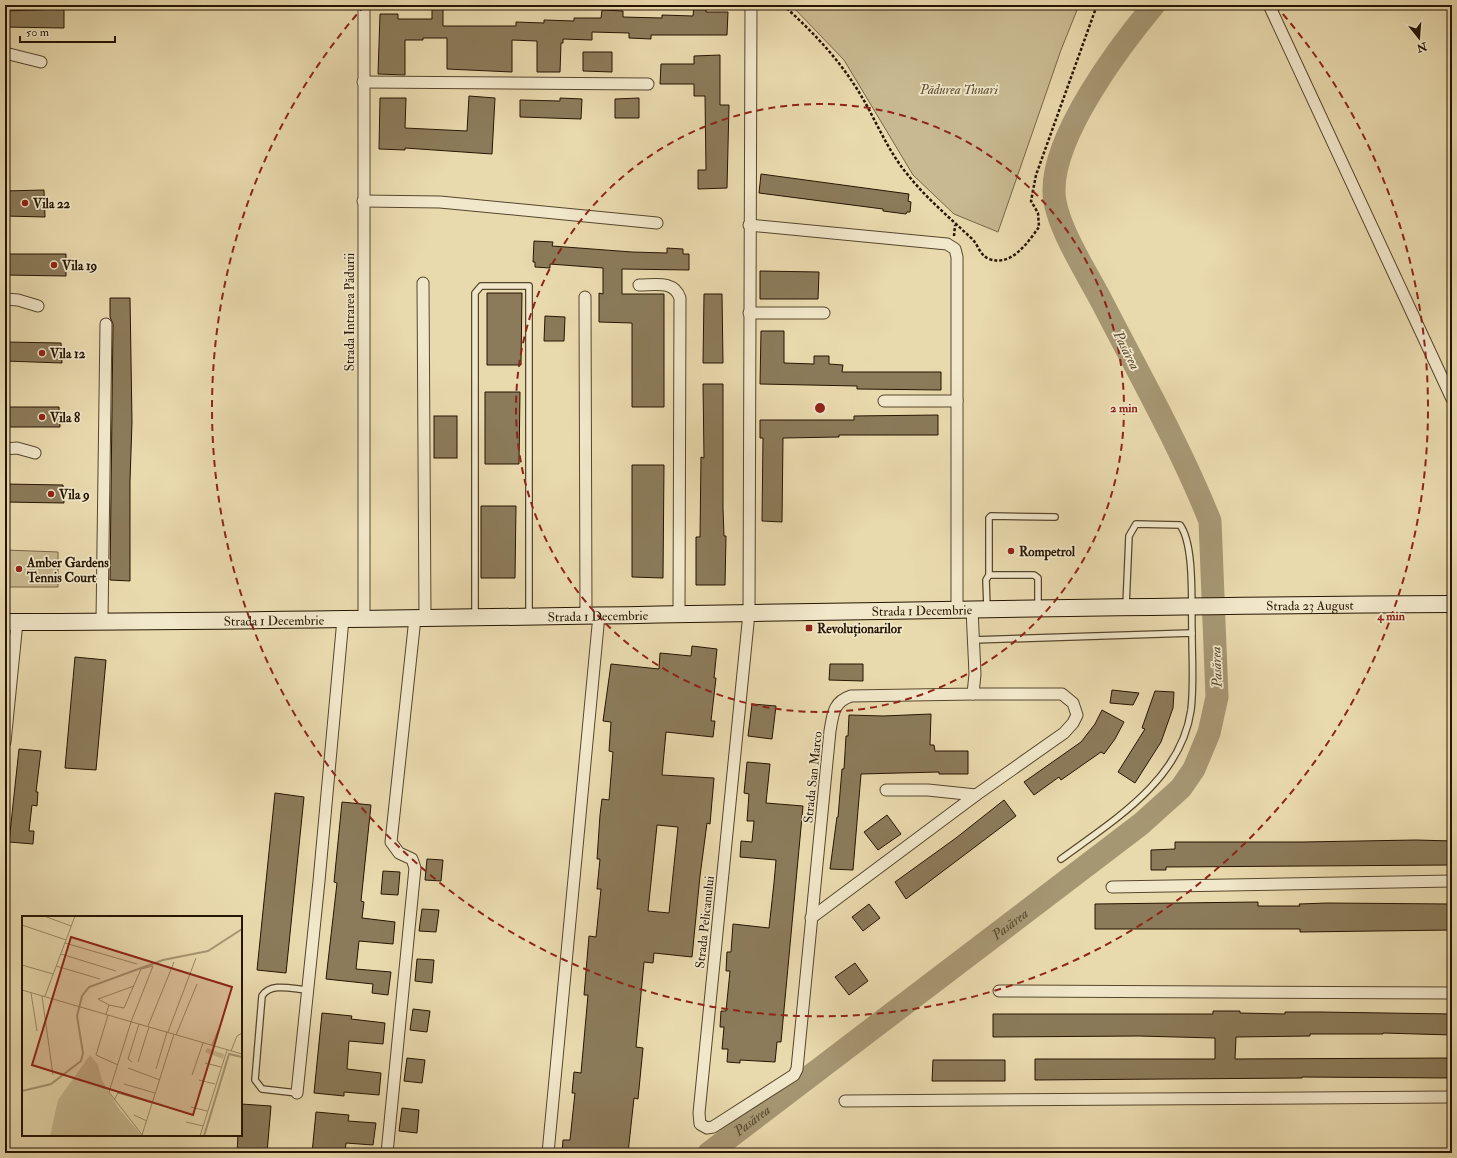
<svg xmlns="http://www.w3.org/2000/svg" width="1457" height="1158" font-family="'IM FELL Double Pica',serif">
  <rect width="100%" height="100%" fill="#e9daae"/>
  <filter id="stains"><feTurbulence type="fractalNoise" baseFrequency=".005" numOctaves="4"/><feColorMatrix values="0 0 0 0 .2 0 0 0 0 .09 0 0 0 0 .02 0 0 0 .5 -.17"/></filter>
  <radialGradient id="worn" r=".72"><stop offset=".6" stop-color="#630" stop-opacity="0"/><stop offset="1" stop-color="#630" stop-opacity=".3"/></radialGradient>
  <!-- green -->
  <g fill="#c8b990" stroke="#766748">
    <polygon points="791,5 1079,5 1061,50 998,232 954,214 913,175 844,60"/>
    <polygon points="5,550 58,552 58,587 5,587"/>
  </g>
  <g fill="none" stroke-linecap="round" stroke-linejoin="round">
    <!-- river -->
    <path stroke="#a69773" stroke-width="23" id="s1" d="M709 1153 1141 824 1181 788 1194 769 1209 733 1217 697 1210 521C1180 446 1139 374 1102 302 1087 273 1054 223 1054 191 1053 135 1119 47 1154 5"/>
  </g>
  <!-- building -->
  <g fill="#8b7b5a" stroke="#251500" fill-rule="evenodd">
    <polygon points="694,5 706,5 706,12 728,12 727,35 651,35 651,39 629,38 629,33 592,32 592,40 563,39 563,43 561,43 560,72 537,72 537,41 512,40 512,72 447,69 447,38 423,38 423,40 405,40 405,75 378,74 380,14 398,14 398,19 432,19 432,9 443,9 443,26 516,26 516,22 544,23 544,20 574,21 574,18 601,18 602,10 623,11 623,17 662,18 662,15 693,16"/>
    <polygon points="64,9 64,28 5,27 5,11"/>
    <polygon points="583,52 612,52 612,72 583,71"/>
    <polygon points="720,55 720,105 729,105 727,188 698,189 698,170 706,170 705,96 694,96 694,84 660,84 661,64 694,64 694,56"/>
    <polygon points="469,96 495,98 492,154 405,148 405,150 379,149 380,98 406,98 405,128 467,131"/>
    <polygon points="560,98 582,99 581,119 520,117 520,100 560,101"/>
    <polygon points="639,98 639,118 615,118 615,99"/>
    <polygon points="761,174 909,194 908,201 911,202 910,212 907,212 906,214 883,211 883,209 759,193"/>
    <polygon points="44,190 45,217 5,216 5,191"/>
    <polygon points="534,241 553,242 552,246 632,252 667,253 667,248 683,249 683,254 689,254 689,270 622,269 622,294 664,294 664,407 632,407 632,323 599,322 599,293 603,294 603,268 550,264 550,268 535,267 535,262 533,262"/>
    <polygon points="5,254 66,254 66,276 5,275"/>
    <polygon points="760,271 819,272 818,299 760,299"/>
    <polygon points="487,293 522,293 521,365 487,365"/>
    <polygon points="704,294 722,294 723,363 703,363"/>
    <polygon points="110,298 130,298 132,422 130,481 130,581 110,580 113,324 110,317"/>
    <polygon points="545,316 565,317 564,341 544,341"/>
    <polygon points="761,331 784,331 784,363 814,364 814,356 829,356 829,364 843,365 842,372 941,372 941,390 857,389 857,386 760,384"/>
    <polygon points="5,342 61,343 62,363 5,361"/>
    <polygon points="703,384 723,384 723,508 724,536 726,536 725,585 696,585 696,537 700,537 701,457 704,458"/>
    <polygon points="485,392 520,392 519,464 485,464"/>
    <polygon points="5,407 59,407 60,427 5,427"/>
    <polygon points="938,415 938,435 839,435 839,437 783,438 782,522 762,521 763,438 760,438 760,420 854,420 854,416"/>
    <rect x="434" y="416" width="23" height="42"/>
    <polygon points="632,465 664,465 663,578 632,577"/>
    <polygon points="5,484 63,485 64,503 5,502"/>
    <polygon points="481,506 516,506 515,578 481,578"/>
    <path d="M692 646 717 649 714 678H716L711 721H715L713 737 666 732 662 775 714 778 710 824 707 823 700 876 692 957 654 953 653 963 644 962 636 1047 643 1048 638 1099 634 1098 628 1153H562L563 1140H570L575 1093H572L574 1072 581 1073 588 995H584L589 936 596 937 601 889H597L600 859H597L600 815 602 799 609 800 613 752 609 751 611 722 603 721 611 664 659 669 660 653 691 656ZM657 825 678 827 669 913 648 911Z"/>
    <polygon points="75,657 106,660 96,770 65,768"/>
    <polygon points="830,664 863,664 863,681 829,680"/>
    <polygon points="1112,690 1139,693 1133,705 1110,703"/>
    <polygon points="1155,691 1174,692 1173,708 1161,742 1135,783 1118,772 1145,729 1142,728"/>
    <polygon points="752,704 776,706 772,739 748,736"/>
    <polygon points="1102,710 1124,722 1115,739 1104,754 1101,752 1061,780 1059,777 1034,795 1024,782 1081,742 1095,724"/>
    <polygon points="931,714 930,745 934,745 935,751 968,751 968,774 939,774 939,772 861,774 853,870 830,869 837,817 838,817 842,769 844,769 846,736 848,736 849,715 883,716"/>
    <polygon points="19,749 41,751 36,792 38,792 37,806 32,805 29,831 34,831 33,844 9,842"/>
    <polygon points="747,762 770,764 766,803 803,806 781,1042 777,1042 775,1062 740,1060 740,1063 727,1062 728,1049 722,1049 724,1027 720,1027 721,1011 726,1011 730,971 726,971 727,952 731,952 733,924 769,928 774,883 776,860 740,857 741,841 752,842 754,821 747,821 749,794 744,793"/>
    <polygon points="275,793 304,797 286,973 257,970"/>
    <polygon points="1004,800 1016,816 906,899 895,882 956,838"/>
    <polygon points="342,802 371,805 361,901 364,902 362,918 395,922 393,944 359,941 356,969 391,972 388,995 372,993 373,984 326,979 337,883 334,882"/>
    <polygon points="887,815 901,834 878,850 864,832"/>
    <polygon points="1416,840 1452,841 1452,865 1166,867 1166,870 1151,870 1151,850 1175,849 1175,842 1303,842"/>
    <polygon points="427,859 443,860 441,881 425,880"/>
    <polygon points="383,871 400,872 398,895 381,894"/>
    <polygon points="1258,902 1258,906 1300,906 1299,904 1327,903 1452,904 1452,930 1300,932 1300,929 1095,929 1095,904"/>
    <polygon points="869,904 880,918 863,931 852,917"/>
    <polygon points="422,909 439,910 436,932 419,931"/>
    <polygon points="417,959 434,960 432,983 415,981"/>
    <polygon points="855,963 868,981 849,995 835,977"/>
    <polygon points="413,1009 430,1011 427,1032 410,1030"/>
    <polygon points="1213,1011 1240,1011 1240,1013 1285,1014 1285,1012 1319,1012 1452,1014 1452,1035 1383,1033 1383,1034 1310,1034 1310,1036 1236,1037 1235,1059 1452,1058 1452,1078 1302,1077 1302,1078 1035,1080 1035,1059 1215,1059 1215,1038 1139,1036 993,1037 993,1014 1213,1014"/>
    <polygon points="322,1013 352,1016 351,1019 385,1023 383,1044 349,1041 347,1069 381,1073 379,1095 344,1092 344,1096 314,1093"/>
    <polygon points="407,1058 425,1060 422,1083 404,1081"/>
    <polygon points="933,1060 1005,1060 1005,1081 932,1081"/>
    <polygon points="241,1104 271,1106 267,1153 237,1153 238,1135 241,1135"/>
    <polygon points="402,1108 419,1110 417,1133 399,1131"/>
    <polygon points="316,1112 349,1115 348,1121 376,1123 373,1145 346,1143 345,1153 312,1153"/>
  </g>
  <g fill="none" stroke-linecap="round" stroke-linejoin="round">
    <defs>
      <g id="service">
        <polyline points="989,575 989,518 991,516 1055,517"/>
        <path d="M1126 606 1129 536 1136 524 1180 525C1195 545 1191 606 1192 633"/>
        <polyline points="987,607 986,580 989,575 1034,575 1038,578 1038,608"/>
        <polyline points="475,616 475,293 481,286 529,286 529,615"/>
        <path d="M973 640 1192 633C1192 658 1194 685 1191 710 1181 780 1114 820 1061 859"/>
        <path d="M297 1093 262 1089 255 1080 262 996C271 982 292 989 307 990"/>
      </g>
      <g id="minor">
        <path d="M751 5 749 613 699 1113 700 1124 707 1128 713 1127 794 1075 797 1069 830 731C833 714 833 702 851 696L973 694 975 674 972 609"/>
        <polyline points="1269,5 1452,399"/>
        <polyline points="5,53 41,62"/>
        <polyline points="363,82 648,84"/>
        <polyline points="363,201 440,202 657,223"/>
        <polyline points="749,225 947,244 955,249 957,257 957,610"/>
        <polyline points="423,283 425,617"/>
        <path d="M639 285C655 285 674 280 680 298L679 613"/>
        <polyline points="585,297 586,615"/>
        <polyline points="5,299 18,300 38,306"/>
        <polyline points="749,313 824,313"/>
        <polyline points="884,401 957,401"/>
        <polyline points="5,449 17,448 35,453"/>
        <polyline points="364,618 364,5"/>
        <polyline points="102,620 106,324"/>
        <polyline points="5,742 17,622"/>
        <polyline points="886,790 928,790 976,795"/>
        <polyline points="1112,887 1452,881"/>
        <polyline points="811,918 976,795 1064,733 1073,723 1077,715 1073,703 1062,694 973,694"/>
        <polyline points="999,991 1452,993"/>
        <polyline points="297,1093 319,881 343,619"/>
        <polyline points="845,1101 1452,1097"/>
        <polyline points="387,1153 415,868 412,859 399,853 391,842 415,618"/>
        <polyline points="548,1153 599,615"/>
      </g>
      <g id="secondary">
        <path id="s2" d="M5 622C487 621 970 606 1452 604"/>
      </g>
    </defs>
    <!-- service casing -->
    <use href="#service" stroke="#56462c" stroke-width="8"/>
    <!-- minor casing -->
    <use href="#minor" stroke="#56462c" stroke-width="13"/>
    <!-- secondary casing -->
    <use href="#secondary" stroke="#251500" stroke-width="18"/>
    <!-- path -->
    <g stroke="#251500" stroke-width="2.5" stroke-dasharray="3 2" stroke-linecap="butt">
      <path d="M783 5C811 30 837 57 857 89 875 117 886 149 908 175 926 198 949 217 970 237 978 243 979 255 989 259 1012 267 1028 242 1039 227L1038 213 1031 201 1036 175 1097 5"/>
      <polyline points="954,236 955,225"/>
    </g>
    <!-- service -->
    <use href="#service" stroke="#f1e7ca" stroke-width="5.5"/>
    <!-- minor -->
    <use href="#minor" stroke="#f1e7ca" stroke-width="11"/>
    <!-- secondary -->
    <use href="#secondary" stroke="#f1e7ca" stroke-width="16"/>
  </g>
  <!-- distance rings -->
  <g fill="none" stroke="#8f2418" stroke-width="2" stroke-dasharray="7 5">
    <circle cx="820" cy="408" r="304"/>
    <path d="M1275 5A608 608 0 1 1 365 5"/>
  </g>
  <!-- markers -->
  <g fill="#8f2418" stroke="#f1e7ca" stroke-width="1.5">
    <circle cx="25" cy="203" r="4"/>
    <circle cx="54" cy="265" r="4"/>
    <circle cx="42" cy="353" r="4"/>
    <circle cx="42" cy="417" r="4"/>
    <circle cx="51" cy="494" r="4"/>
    <circle cx="1011" cy="551" r="4"/>
    <circle cx="19" cy="569" r="4"/>
    <rect x="805" y="624" width="8" height="8" rx="2"/>
  </g>
  <g text-anchor="middle" stroke-width="3.5" stroke-linejoin="round" paint-order="stroke">
    <!-- park labels -->
    <g font-size="13" font-style="italic" fill="#5e4e32" stroke="#f1e7ca">
      <text x="959" y="94">Pădurea Tunari</text>
    </g>
    <!-- poi labels -->
    <g font-size="13" font-weight="bold" fill="#251500" stroke="#f1e7ca" text-anchor="start">
      <text x="33" y="208">Vila 22</text>
      <text x="62" y="270">Vila 19</text>
      <text x="50" y="358">Vila 12</text>
      <text x="50" y="422">Vila 8</text>
      <text x="59" y="499">Vila 9</text>
      <text x="1019" y="556">Rompetrol</text>
      <text x="27" y="567">Amber Gardens<tspan x="27" dy="15">Tennis Court</tspan></text>
      <text x="817" y="633">Revoluționarilor</text>
    </g>
    <!-- street labels -->
    <g font-size="13" fill="#251500" stroke="#f1e7ca">
      <text transform="translate(349 312) rotate(-90)" y="5">Strada Intrarea Pădurii</text>
      <text dy="5" stroke="none"><textPath href="#s2" startOffset="1305">Strada 23 August</textPath></text>
      <text dy="5" stroke="none"><textPath href="#s2" startOffset="917">Strada 1 Decembrie</textPath></text>
      <text dy="5" stroke="none"><textPath href="#s2" startOffset="593">Strada 1 Decembrie</textPath></text>
      <text dy="5" stroke="none"><textPath href="#s2" startOffset="269">Strada 1 Decembrie</textPath></text>
      <text transform="translate(812 777) rotate(-84)" y="5">Strada San Marco</text>
      <text transform="translate(704 922) rotate(-84)" y="5">Strada Pelicanului</text>
    </g>
    <!-- water labels -->
    <g font-size="14" font-style="italic" fill="#59492e" stroke="#f1e7ca">
      <text transform="translate(1127 350) rotate(63)" y="5">Pasărea</text>
      <text transform="translate(1216 667) rotate(-92)" y="5">Pasărea</text>
      <text dy="5" stroke="none"><textPath href="#s1" startOffset="378">Pasărea</textPath></text>
      <text dy="5" stroke="none"><textPath href="#s1" startOffset="54">Pasărea</textPath></text>
    </g>
  </g>
  <!-- overview -->
  <g transform="translate(22 916)">
    <rect width="220" height="220" fill="#e9daae"/>
    <path d="M185 132 202 138 201 143 183 136ZM68 139 76 149 80 164 97 193 120 220H28L36 184Z" fill="#c8b990"/>
    <path fill="none" stroke="#a69773" stroke-width="2" d="M0 175 29 168 59 145 61 137 55 100 60 80 67 71 141 44 186 35 220 13M182 220 207 138 220 141"/>
    <path fill="none" stroke="#9b8b68" stroke-width="1" d="M22 0 49 10M0 9 44 24M43 27 115 48M39 38 94 55M0 49 31 58M34 50 78 63M0 74 220 138M9 77 15 115M20 80 31 159M23 80 53 0M87 89 76 83 112 70M84 98 87 89 102 92 119 53 131 50 109 106 87 176 121 220M86 99 74 139 96 149M126 110 152 46M146 116 174 42M154 119 175 68M190 129 201 103M209 135 215 120 220 117M110 146 106 143 117 108M116 146 127 111M183 147 199 151M106 152 138 164M134 153 145 116M170 159 181 127M177 164 193 168M102 168 133 177M92 184 96 177 130 187M169 191 185 195M112 199 125 205M164 206 181 210M120 219 152 118M178 220 205 134"/>
    <path fill="#8f2418" fill-opacity="0.15" stroke="#8f2418" stroke-width="2" d="M49 21 210 71 171 199 10 149Z"/>
    <rect width="220" height="220" fill="none" stroke="#251500" stroke-width="2"/>
  </g>
  <circle cx="820" cy="408" r="6" fill="#8f2418" stroke="#f1e7ca" stroke-width="2"/>
  <g font-size="12" text-anchor="middle" font-weight="bold" fill="#8f2418" stroke="#f1e7ca" stroke-width="3.5" stroke-linejoin="round" paint-order="stroke">
    <text x="1124" y="412">2 min</text>
    <text x="1391" y="620">4 min</text>
  </g>
  <!-- margin -->
  <rect width="1457" height="1158" fill="none" stroke="#e9daae" stroke-width="20"/>
  <rect x="6" y="6" width="1445" height="1146" fill="none" stroke="#251500" stroke-width="2"/>
  <rect x="10" y="10" width="1437" height="1138" fill="none" stroke="#251500"/>
  <!-- north arrow -->
  <g transform="translate(1419 38) rotate(163)" stroke="#f1e7ca" stroke-width="3" paint-order="stroke">
  <path d="M0-3L7 15L0 10L-7 15Z" fill="#251500"/>
  <text y="-6" font-size="11" font-weight="bold" text-anchor="middle" fill="#251500">N</text>
  </g>
  <!-- scale -->
  <path d="M20 36v6h95v-6" fill="none" stroke="#251500" stroke-width="2"/>
  <text x="26" y="36" font-size="12" fill="#251500" stroke="#f1e7ca" stroke-width="3" paint-order="stroke">50 m</text>
  <rect width="100%" height="100%" filter="url(#stains)"/>
  <rect width="100%" height="100%" fill="url(#worn)"/>
</svg>
